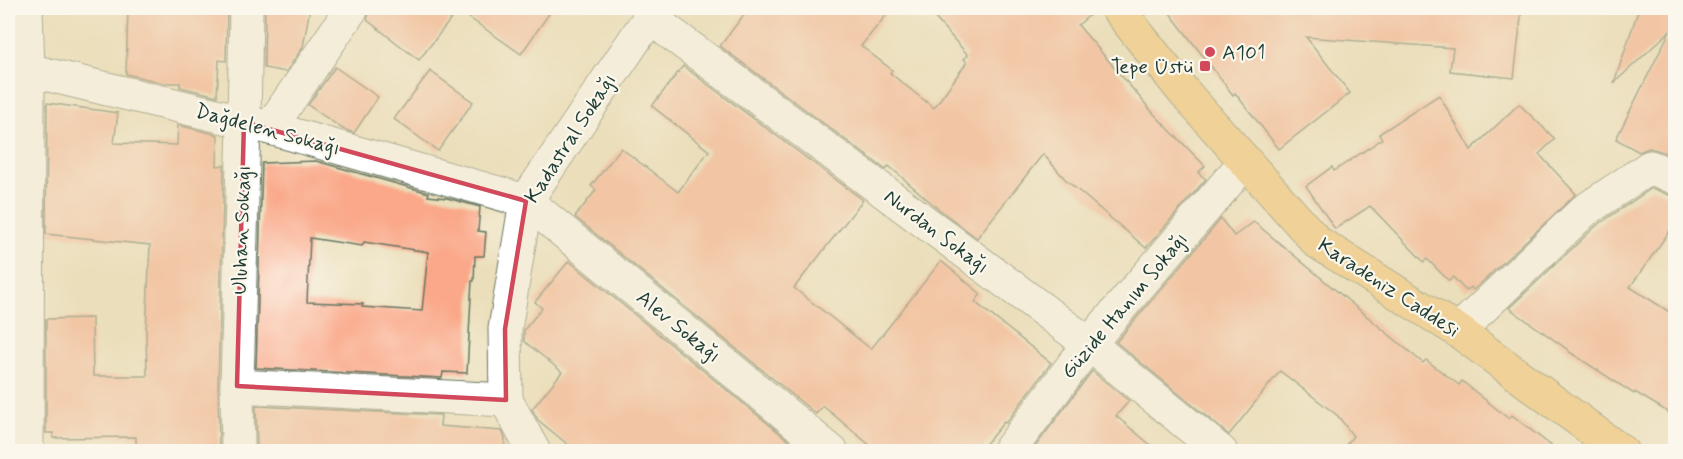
<svg xmlns="http://www.w3.org/2000/svg" width="1683" height="459" font-family="Mynerve,sans-serif">
  <rect width="100%" height="100%" fill="#fbf7ec"/>
  <filter id="ink" filterUnits="userSpaceOnUse"><feTurbulence type="fractalNoise" baseFrequency=".0167" numOctaves="2"/><feDisplacementMap in="SourceGraphic" scale="12" xChannelSelector="R" yChannelSelector="G"/><feConvolveMatrix kernelMatrix="1 2 1 2 8 2 1 2 1" color-interpolation-filters="sRGB"/></filter>
  <filter id="wash" filterUnits="userSpaceOnUse"><feTurbulence type="fractalNoise" baseFrequency=".008" numOctaves="4" result="noise"/><feDisplacementMap in="SourceGraphic" scale="24" xChannelSelector="R" yChannelSelector="G"/><feGaussianBlur stdDeviation="1.35" result="paint"/><feColorMatrix in="noise" values="0 0 0 0 0 0 0 0 0 0 0 0 0 0 0 0 0 1.4 0 .05"/><feComposite in="paint" operator="in"/></filter>
  <g filter="url(#wash)">
    <rect width="100%" height="100%" fill="#ebdfbb"/>
    <g id="blocks">
      <!-- building -->
      <g fill="#faa889" fill-rule="evenodd">
        <polygon points="128,8 227,8 226,61 219,60 217,96 180,87 180,83 164,83 126,74"/>
        <polygon points="265,8 310,8 303,47 286,72 264,68"/>
        <polygon points="370,8 553,8 521,54 458,10 419,60 367,20"/>
        <polygon points="749,8 892,8 861,46 892,70 890,73 934,108 967,62 964,59 968,55 926,8 1098,8 1078,25 1154,114 1205,166 1198,173 1206,179 1146,248 1066,180 1043,154 977,238 936,207 889,166 886,170 720,46"/>
        <polygon points="1166,8 1522,8 1514,78 1450,71 1453,48 1306,37 1350,93 1279,149 1235,93 1233,95"/>
        <polygon points="1639,8 1676,8 1676,157 1657,150 1649,148 1639,152 1616,139 1670,31 1614,83"/>
        <polygon points="683,66 863,200 794,288 871,349 941,261 981,294 975,302 1051,363 1006,423 1004,422 979,452 878,452 823,406 816,414 575,217 596,190 591,186 621,148 678,192 709,151 652,106"/>
        <polygon points="335,67 378,97 354,133 343,129 308,105"/>
        <polygon points="430,71 473,102 438,151 394,119"/>
        <polygon points="1439,95 1471,150 1519,104 1555,139 1539,154 1576,194 1478,286 1473,290 1471,287 1466,291 1453,277 1449,281 1427,259 1424,262 1370,206 1335,229 1306,186 1332,167 1334,171 1382,139 1379,134"/>
        <polygon points="47,103 118,113 114,143 177,145 178,125 218,135 217,166 224,165 218,386 219,452 136,452 136,437 53,438 54,433 46,433 46,319 92,318 93,376 147,376 146,332 150,245 46,234"/>
        <path d="M316 161 429 193 428 196 447 198 480 207 478 231 486 232 484 256H475L474 281H472L471 297 467 373 443 372 442 378 256 368 262 163ZM310 238 362 246 364 242 428 252 422 311 362 307 363 304 307 302Z"/>
        <polygon points="1652,188 1669,195 1676,196 1676,222 1630,287 1676,316 1676,417 1635,392 1634,394 1568,351 1568,350 1509,308 1596,226"/>
        <polygon points="1221,219 1234,236 1254,222 1423,363 1426,360 1459,385 1462,381 1509,419 1512,415 1559,452 1341,452 1353,436 1338,416 1280,371 1229,435 1116,342"/>
        <polygon points="569,261 793,444 787,452 577,452 538,420 532,409 562,372 524,341 524,330 542,308 535,302"/>
        <polygon points="1092,371 1129,401 1116,416 1159,452 1041,452 1035,447"/>
        <polygon points="256,406 441,415 440,426 502,431 505,438 504,452 257,452"/>
      </g>
    </g>
  </g>
  <g filter="url(#ink)">
    <use href="#blocks" fill-opacity="0" stroke="#667663" stroke-width="1.5"/>
    <g fill="none" stroke-linecap="round" stroke-linejoin="round">
      <defs>
        <g id="minor">
          <polyline points="26,8 28,70 27,452"/>
          <polyline points="649,17 1089,344 1221,452"/>
          <polyline points="8,67 28,70 270,128 526,201 832,452"/>
          <polyline points="270,128 352,8"/>
          <polyline points="1458,331 1584,211 1650,167 1676,178"/>
          <polyline points="237,386 506,400"/>
          <polyline points="238,452 237,386 244,122 246,8"/>
          <polyline points="534,452 506,400 505,329 526,201 656,8"/>
          <polyline points="1008,452 1089,344 1245,162"/>
        </g>
        <polyline id="major" points="1117,8 1183,91 1317,242 1458,331 1622,452"/>
      </defs>
      <!-- minor casing -->
      <use href="#minor" stroke="#667663" stroke-width="35"/>
      <!-- major casing -->
      <use href="#major" stroke="#667663" stroke-width="35"/>
      <!-- minor -->
      <use href="#minor" stroke="#fff" stroke-width="33"/>
      <!-- major -->
      <use href="#major" stroke="#f6c16b" stroke-width="33"/>
    </g>
  </g>
  <!-- marked area -->
  <path d="M0 0H1683V459H0ZM244 122 526 201 505 329 506 400 237 386Z" fill="#ebdfbb" fill-opacity=".55" fill-rule="evenodd"/>
  <path fill="none" stroke="#d1495b" stroke-width="4.5" stroke-linejoin="round" d="M244 122 526 201 505 329 506 400 237 386Z"/>
  <!-- markers -->
  <g fill="#d1495b" stroke="#fbf7ec" stroke-width="2">
    <circle cx="1210" cy="52" r="6"/>
    <rect x="1199" y="60" width="12" height="12" rx="3"/>
  </g>
  <g text-anchor="middle" stroke-width="4.5" stroke-linejoin="round" paint-order="stroke">
    <!-- poi labels -->
    <g font-size="21" fill="#1f3d34" stroke="#fbf7ec" text-anchor="start">
      <text x="1222" y="59">A101</text>
      <text x="1193" y="73" text-anchor="end">Tepe Üstü</text>
    </g>
    <!-- street labels -->
    <g font-size="21" fill="#1f3d34" stroke="#fbf7ec">
      <text transform="translate(268 129) rotate(15)" y="7">Dağdelen Sokağı</text>
      <text transform="translate(570 138) rotate(-57)" y="7">Kadastral Sokağı</text>
      <text transform="translate(241 230) rotate(-88)" y="7">Uluhan Sokağı</text>
      <text transform="translate(937 231) rotate(37)" y="7">Nurdan Sokağı</text>
      <text transform="translate(1389 287) rotate(33)" y="7">Karadeniz Caddesi</text>
      <text transform="translate(1124 305) rotate(-50)" y="7">Güzide Hanım Sokağı</text>
      <text transform="translate(679 326) rotate(39)" y="7">Alev Sokağı</text>
    </g>
  </g>
  <!-- margin -->
  <rect width="1683" height="459" fill="none" stroke="#fbf7ec" stroke-width="30"/>
</svg>
